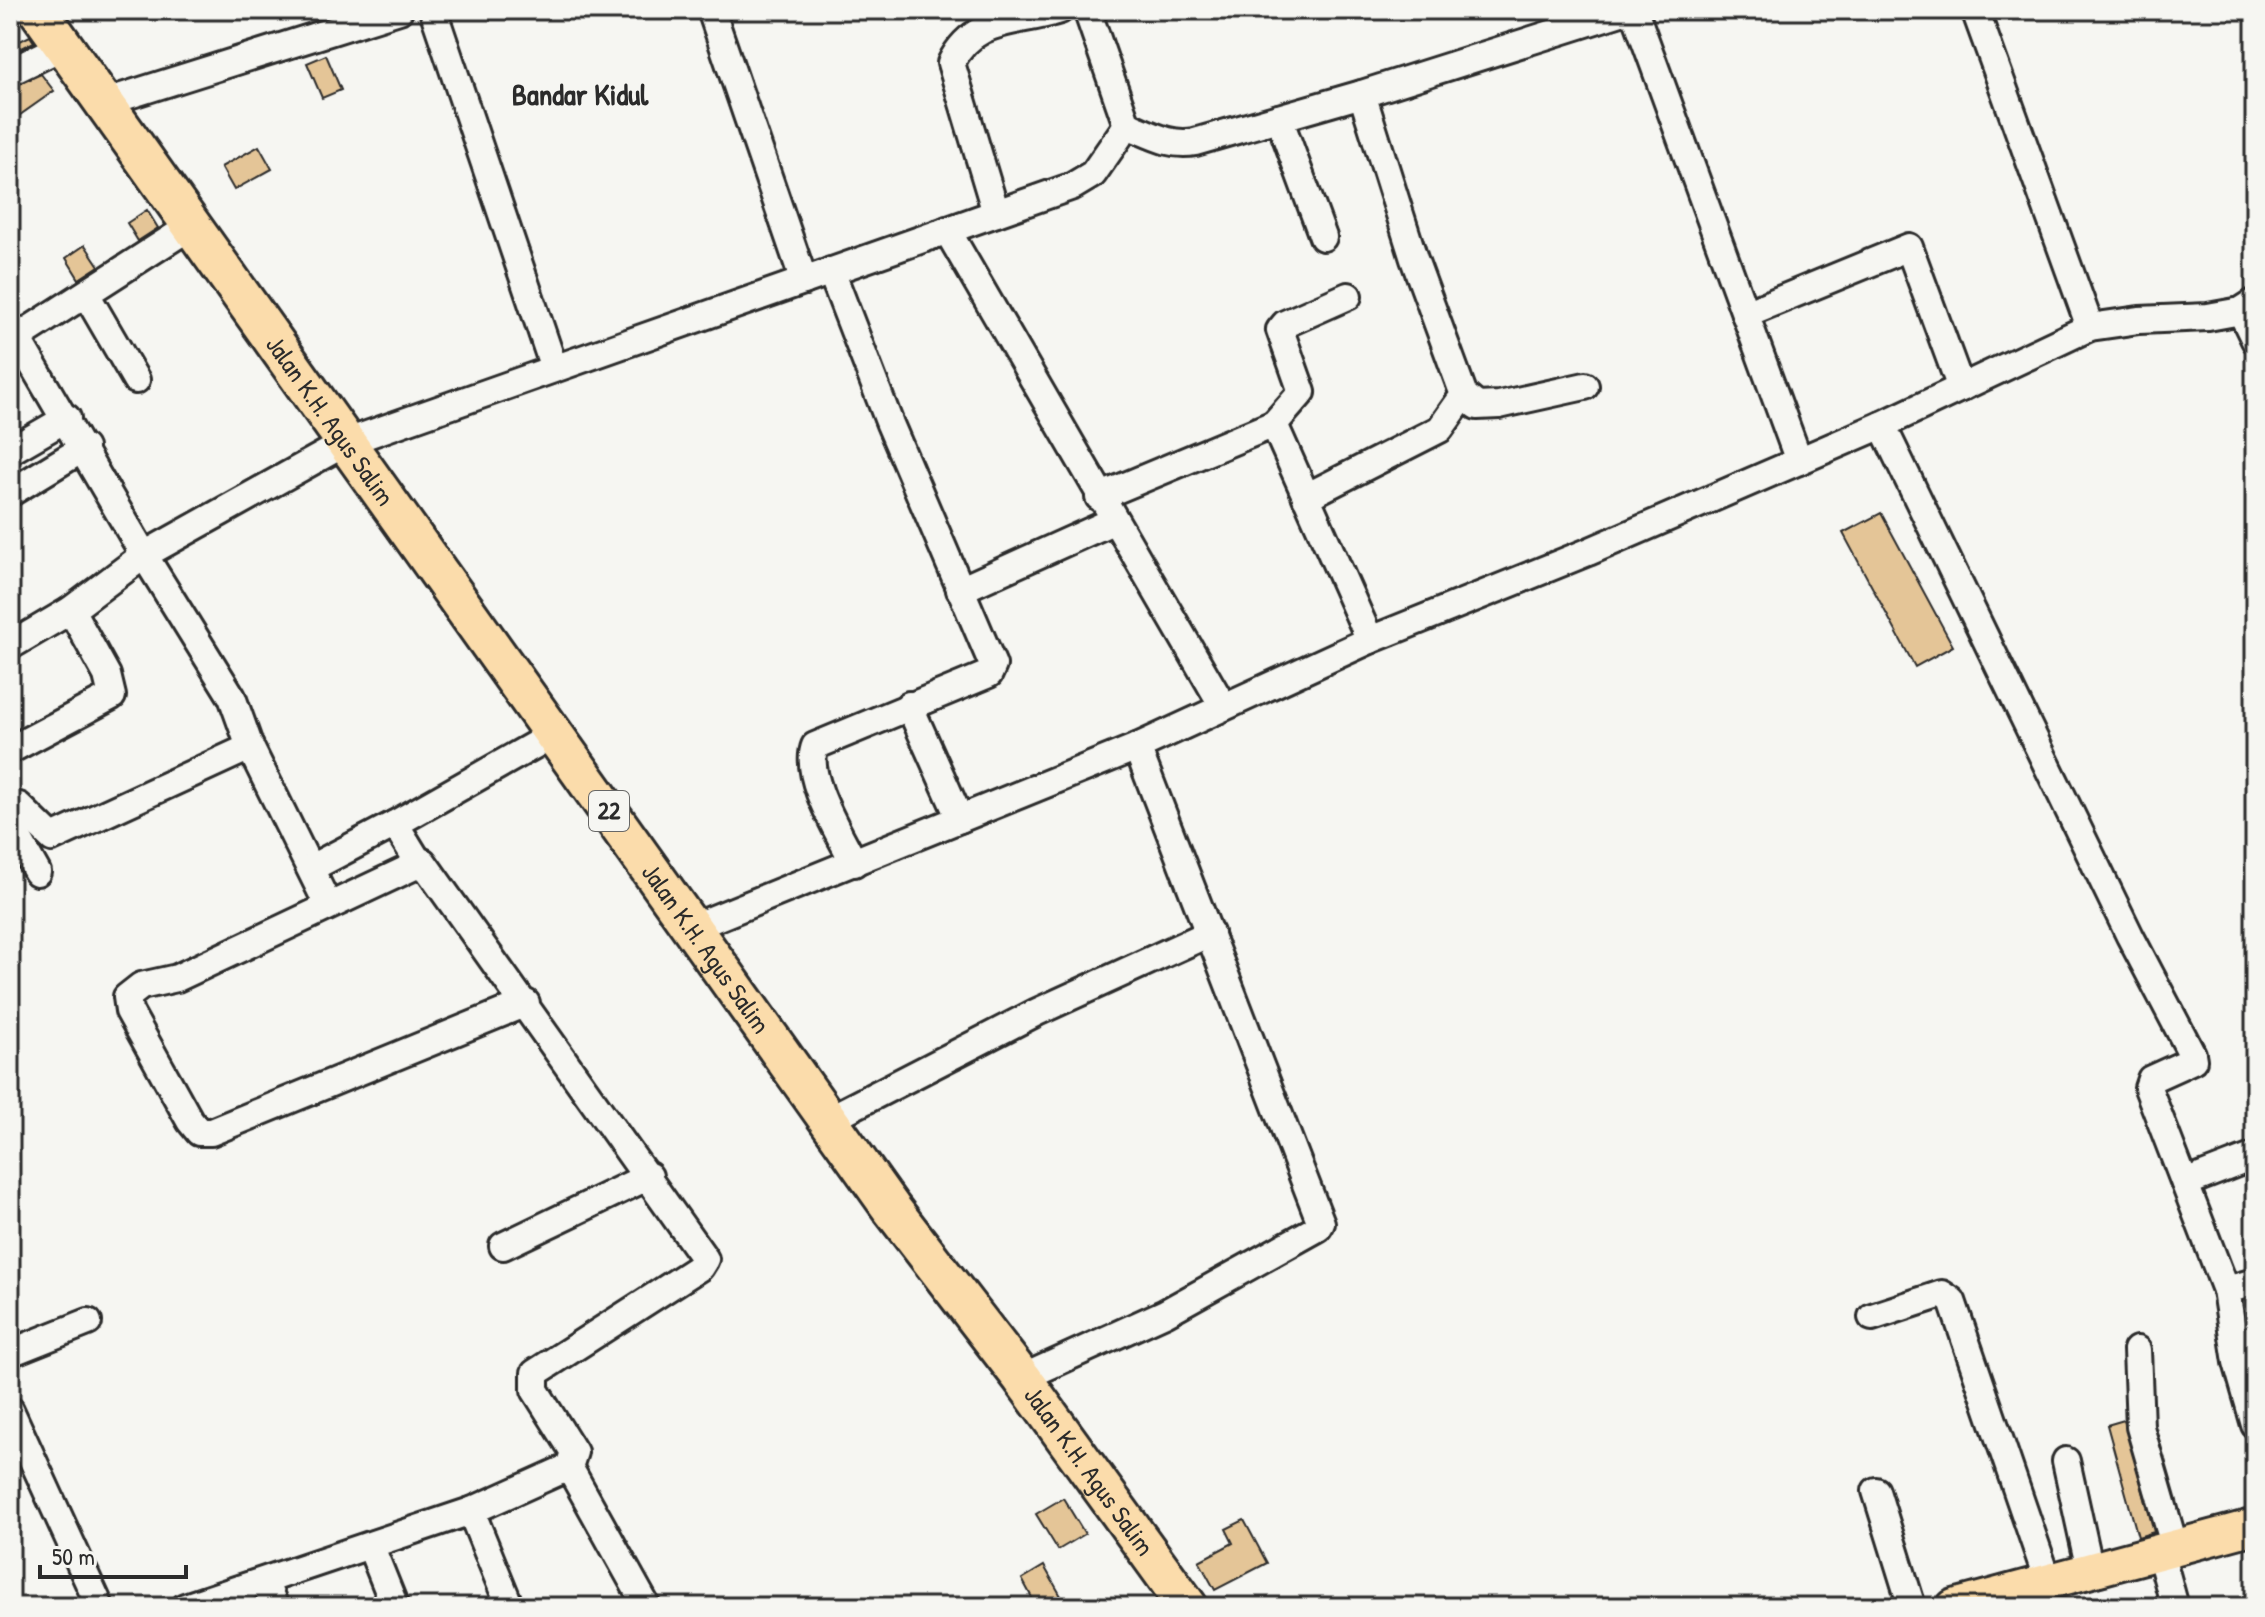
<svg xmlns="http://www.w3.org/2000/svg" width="2265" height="1617" font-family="'Patrick Hand',sans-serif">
  <rect width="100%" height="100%" fill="#f6f6f2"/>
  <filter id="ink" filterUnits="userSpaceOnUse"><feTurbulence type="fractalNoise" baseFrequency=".0125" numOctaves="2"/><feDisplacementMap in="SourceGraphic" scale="16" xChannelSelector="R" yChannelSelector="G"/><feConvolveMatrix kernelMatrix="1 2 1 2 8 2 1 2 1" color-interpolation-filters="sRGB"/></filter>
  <g filter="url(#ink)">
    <!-- building -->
    <g fill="#e4c597" stroke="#2b2b2b" stroke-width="2">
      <polygon points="10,31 18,42 30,36 34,42 10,54"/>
      <polygon points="326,55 341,90 322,98 307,63"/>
      <polygon points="41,74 54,91 10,122 10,88"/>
      <polygon points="259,146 272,169 234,190 221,167"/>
      <polygon points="147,210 158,228 138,241 127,223"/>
      <polygon points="85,245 99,266 79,279 66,258"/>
      <polygon points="1881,513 1953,646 1915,667 1843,533"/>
      <polygon points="2124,1420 2154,1532 2138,1537 2107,1425"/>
      <polygon points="1063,1498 1085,1534 1058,1550 1036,1514"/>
      <polygon points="1244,1520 1267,1563 1215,1590 1199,1561 1233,1543 1226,1529"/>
      <polygon points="1044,1566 1061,1596 1037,1607 1022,1579"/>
    </g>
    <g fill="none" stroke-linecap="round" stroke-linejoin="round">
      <defs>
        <g id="minor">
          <polyline points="433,10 554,368"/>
          <polyline points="711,10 804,281"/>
          <polyline points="1087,10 1127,125"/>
          <polyline points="1634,10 1799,461"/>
          <polyline points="1975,10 2090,327"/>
          <polyline points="10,72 65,45"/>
          <polyline points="103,103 399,10"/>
          <polyline points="1279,118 1323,237"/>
          <path d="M996 213 951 63C974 16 1016 24 1060 10"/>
          <polyline points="947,230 1223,706"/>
          <path d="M831 271 890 424 993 665 989 674 815 746C803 776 840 834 854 863"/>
          <polyline points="86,294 136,380"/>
          <polyline points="2241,311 2255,340"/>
          <polyline points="1745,314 1909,247 1961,388"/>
          <polyline points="10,326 144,555 232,697 250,747 328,905"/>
          <polyline points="18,337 191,226"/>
          <polyline points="1464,395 1477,406 1499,405 1585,386"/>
          <polyline points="1274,424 1302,392 1280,330 1285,324 1348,296"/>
          <polyline points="1882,425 2130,936 2192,1054 2193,1060 2151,1079 2148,1088 2226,1290 2237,1362 2255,1425"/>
          <polyline points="10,451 67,418"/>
          <polyline points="10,493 84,448"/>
          <polyline points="1099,497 1274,424 1370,640"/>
          <polyline points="1306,497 1440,429 1464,395 1414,259 1362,94"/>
          <polyline points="960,590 1113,521"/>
          <path d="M10 646 71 610 144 555 347 442 1073 186 1093 174 1127 125C1150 134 1170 147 1195 142L1362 94 1627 10"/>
          <polyline points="909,705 960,819"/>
          <polyline points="10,750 112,696 107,675 71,610"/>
          <polyline points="19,806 52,838 250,747"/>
          <polyline points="10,824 37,872"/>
          <polyline points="419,863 395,824 554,734"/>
          <polyline points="311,868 395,824"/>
          <polyline points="691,928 1137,747 1370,640 1588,552 1882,425 2090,327 2139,320 2208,317 2241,311 2255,302"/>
          <polyline points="827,1120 1037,1012 1210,933"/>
          <polyline points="2185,1183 2255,1156"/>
          <polyline points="503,1246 649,1176"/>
          <polyline points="2226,1290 2255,1282"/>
          <polyline points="1872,1317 1942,1294 1952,1301 2048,1581"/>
          <polyline points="2137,1350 2140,1427 2175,1548"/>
          <polyline points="10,1353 88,1322"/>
          <polyline points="1022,1378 1165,1313 1318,1228 1321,1223 1137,747"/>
          <polyline points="10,1410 100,1607"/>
          <polyline points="2066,1461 2090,1570"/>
          <polyline points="569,1467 647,1607"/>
          <polyline points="1876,1491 1912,1607"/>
          <polyline points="471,1511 510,1607"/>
          <polyline points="371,1547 395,1607"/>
          <polyline points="2160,1552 2175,1607"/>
          <polyline points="265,1583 275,1607"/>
          <polyline points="185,1607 471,1511 569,1467 574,1452 535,1390 535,1373 700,1267 705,1259 423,862 177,978 141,986 127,997 129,1011 190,1121 199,1132 211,1132 526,1003"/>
        </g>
        <polyline id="major" points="1954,1607 2255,1526"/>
        <g id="highway">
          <path id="s1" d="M38 10 891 1208 1022 1378 1188 1607"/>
        </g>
      </defs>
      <!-- minor casing -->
      <use href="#minor" stroke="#2b2b2b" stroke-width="32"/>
      <!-- major casing -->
      <use href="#major" stroke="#2b2b2b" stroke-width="40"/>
      <!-- highway casing -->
      <use href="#highway" stroke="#2b2b2b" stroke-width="44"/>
      <!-- minor -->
      <use href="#minor" stroke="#f6f6f2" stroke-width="26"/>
      <!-- major -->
      <use href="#major" stroke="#fbdcab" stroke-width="34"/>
      <!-- highway -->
      <use href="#highway" stroke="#fbdcab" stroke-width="38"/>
    </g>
  </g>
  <g text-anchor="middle" stroke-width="6" stroke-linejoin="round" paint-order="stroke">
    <!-- shield labels -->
    <rect fill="#f6f6f2" stroke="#686867" stroke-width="2" x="589" y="791" width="40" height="40" rx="6"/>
    <g font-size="24" font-weight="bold" fill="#2b2b2b">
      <text x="609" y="819">22</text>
    </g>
    <!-- street labels -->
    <g font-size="26" fill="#2b2b2b" stroke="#f6f6f2">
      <text dy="9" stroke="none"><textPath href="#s1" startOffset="504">Jalan K.H. Agus Salim</textPath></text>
      <text dy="9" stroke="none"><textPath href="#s1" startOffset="1152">Jalan K.H. Agus Salim</textPath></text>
      <text dy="9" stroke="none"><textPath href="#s1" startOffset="1800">Jalan K.H. Agus Salim</textPath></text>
    </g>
    <!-- quarter labels -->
    <g font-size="30" font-weight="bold" fill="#2b2b2b" stroke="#f6f6f2">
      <text x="580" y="105">Bandar Kidul</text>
    </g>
  </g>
  <!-- margin -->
  <rect width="2265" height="1617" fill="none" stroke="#f6f6f2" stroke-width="40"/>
  <rect x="20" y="20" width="2225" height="1577" fill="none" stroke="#2b2b2b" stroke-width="3" filter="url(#ink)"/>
  <!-- scale -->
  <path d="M40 1565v12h146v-12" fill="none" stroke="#2b2b2b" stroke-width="4"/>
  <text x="52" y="1565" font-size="24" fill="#2b2b2b" stroke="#f6f6f2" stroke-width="6" paint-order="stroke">50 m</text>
</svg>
